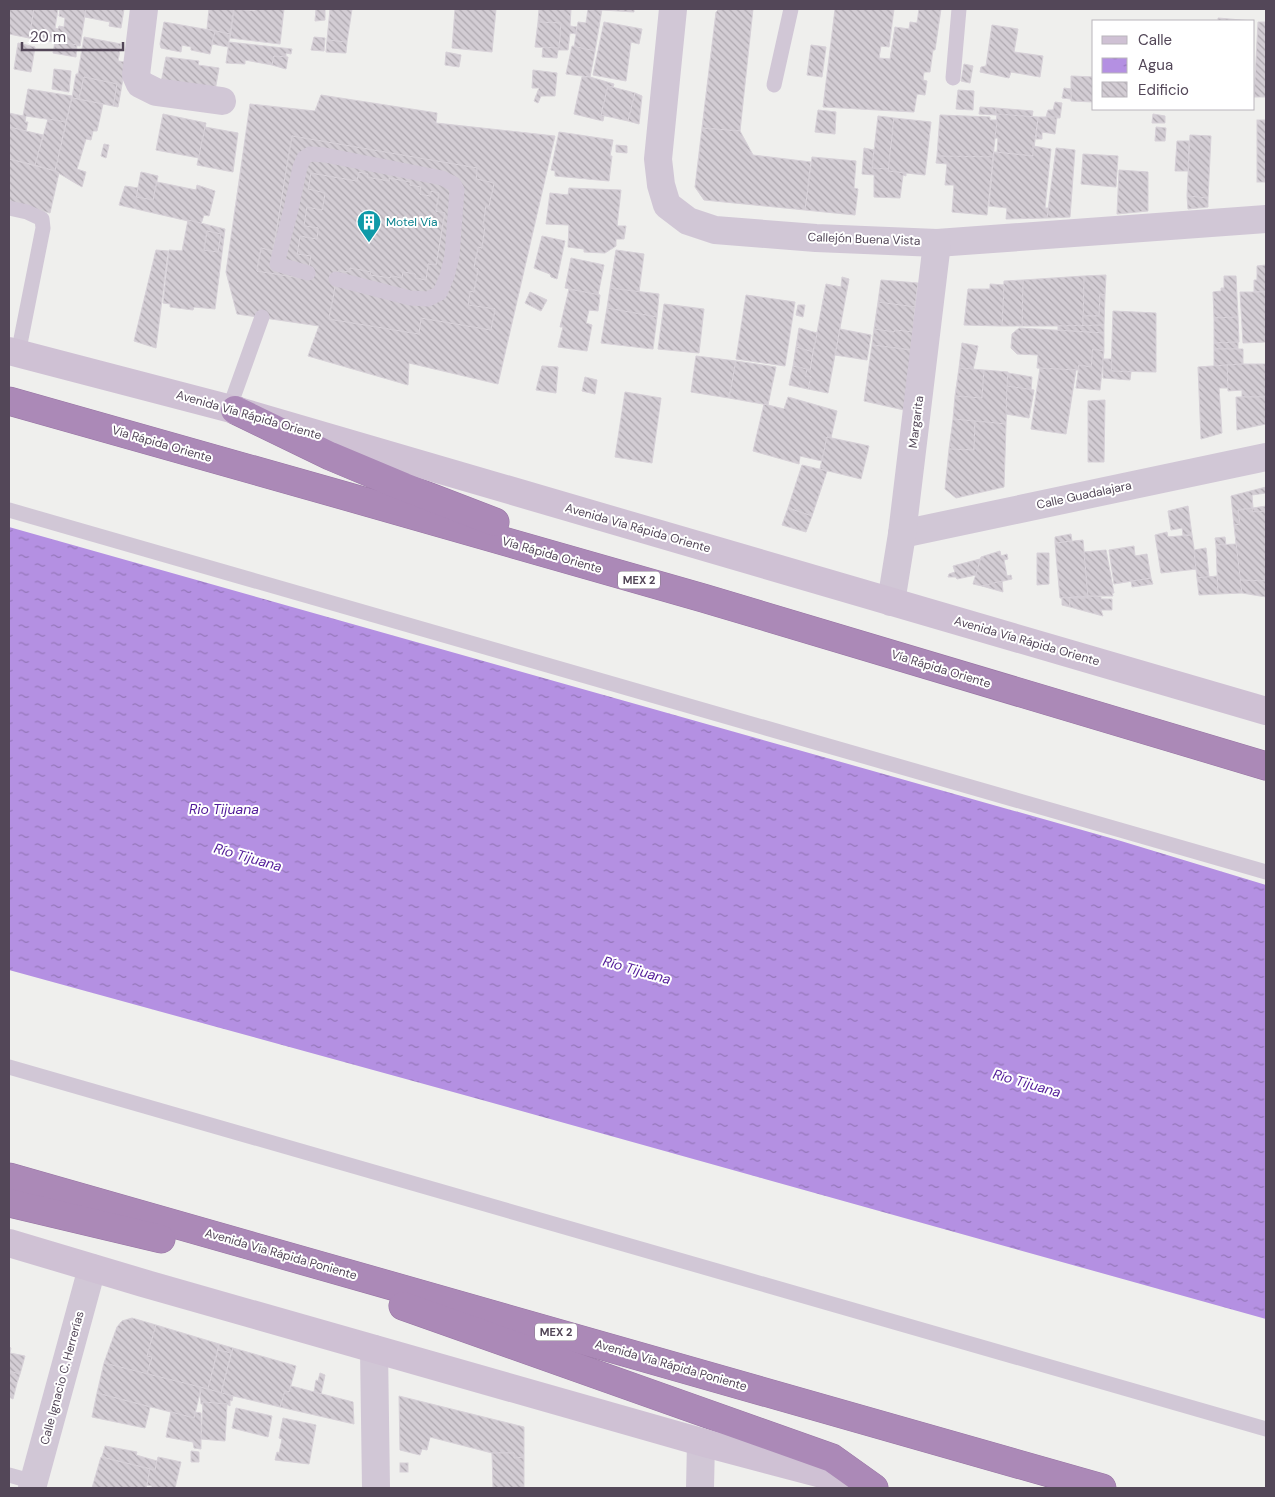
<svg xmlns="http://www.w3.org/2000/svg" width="1275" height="1497" font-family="'DM Sans',sans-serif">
  <defs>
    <pattern id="water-ripples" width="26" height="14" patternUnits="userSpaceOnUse" patternTransform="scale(1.25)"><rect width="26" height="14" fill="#b490e2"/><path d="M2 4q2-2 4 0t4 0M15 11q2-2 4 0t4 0" fill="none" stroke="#9577ba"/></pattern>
    <pattern id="building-back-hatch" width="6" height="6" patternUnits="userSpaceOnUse" patternTransform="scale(1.25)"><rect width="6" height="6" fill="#d3cdd4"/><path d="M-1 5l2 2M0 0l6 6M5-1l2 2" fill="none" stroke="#aea8af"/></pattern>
  </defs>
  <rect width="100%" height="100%" fill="#efefed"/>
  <!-- water -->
  <polygon fill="url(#water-ripples)" points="9,527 1121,841 1266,885 1266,1319 464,1095 9,970"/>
  <!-- building -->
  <g fill="url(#building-back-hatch)" stroke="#d7d1d8" fill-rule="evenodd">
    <polygon points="9,9 34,9 29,38 9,34"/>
    <polygon points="34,9 58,9 55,28 58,29 59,26 64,27 65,18 59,16 60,9 86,9 80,46 29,38"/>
    <polygon points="86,9 124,9 121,28 109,26 110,22 85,17"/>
    <polygon points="209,9 234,9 230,34 207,29"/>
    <polygon points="234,9 255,11 255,9 284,9 280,44 230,38"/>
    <polygon points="316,9 325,9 325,20 315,21"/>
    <polygon points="330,9 352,9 347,42 327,40"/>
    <polygon points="455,9 496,9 492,52 452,48"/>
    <polygon points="539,9 571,9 570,26 577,27 576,34 570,33 568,50 558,50 557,58 542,57 543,47 559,48 561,23 538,22"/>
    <polygon points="588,9 602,9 595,51 574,47 578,22 586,23"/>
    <polygon points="602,9 634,9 634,12 602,10"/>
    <polygon points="719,9 753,9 740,131 702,128 716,12"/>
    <polygon points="835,9 894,9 889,47 881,46 879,58 890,59 895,27 909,29 910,22 917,23 919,9 941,9 935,50 933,50 930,72 924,72 923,80 927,81 925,95 917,94 914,112 823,107"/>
    <polygon points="1218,18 1253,21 1218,21"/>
    <polygon points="164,22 215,31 210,54 191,50 191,47 182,45 181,52 161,48 160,44"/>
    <polygon points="538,22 561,23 559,48 535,47"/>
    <polygon points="604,22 642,29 639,44 631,42 626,81 593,75"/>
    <polygon points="1258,22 1266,22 1266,97 1254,97"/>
    <polygon points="992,25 1018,29 1014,52 1043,56 1040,77 1011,72 1009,78 980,72 981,67 986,66"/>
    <polygon points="215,31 230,34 228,47 212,44"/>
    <polygon points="84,37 121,44 118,61 126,62 118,107 113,106 117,84 84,77 79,99 72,98 76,74 78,74"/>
    <polygon points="314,37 325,38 324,51 311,50"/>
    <polygon points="327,40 347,42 346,53 326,52"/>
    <polygon points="55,41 77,45 76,57 53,53"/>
    <polygon points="229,42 292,49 291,54 286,53 286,57 274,56 272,65 245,60 245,64 226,63"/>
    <polygon points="18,43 35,47 31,72 14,69"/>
    <polygon points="811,45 826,47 822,77 807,75"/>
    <polygon points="572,46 595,51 590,77 566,74"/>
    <polygon points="446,52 461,55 459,67 445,65"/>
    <polygon points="274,56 288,57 286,69 272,65"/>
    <polygon points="166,57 199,61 198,65 219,68 215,91 161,83"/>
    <polygon points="964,64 973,66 970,83 961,81"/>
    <polygon points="54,69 71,71 69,92 52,89"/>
    <polygon points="533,70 557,73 555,96 541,96 538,103 534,101 539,88 532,88"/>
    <polygon points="1071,76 1094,77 1094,102 1071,101"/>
    <polygon points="84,77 117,84 113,106 79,99"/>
    <polygon points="582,77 590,77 614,84 613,87 608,86 601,115 604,116 603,121 574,114"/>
    <polygon points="608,86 635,93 628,121 601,115"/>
    <polygon points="1064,88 1071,89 1071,99 1062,98"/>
    <polygon points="28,89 72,96 66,122 26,116 25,122 28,122 26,131 9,127 9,113 23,116"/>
    <polygon points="958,90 974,91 973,110 956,109"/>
    <polygon points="635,93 642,96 639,124 628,121"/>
    <path d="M321 95 437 113 436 123 555 136 498 384 409 363 408 385 308 356 319 326 237 314 226 272 250 104 315 111ZM292 136 477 168 476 179 494 183 489 206H486L483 227H485L482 248 478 247 474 268 478 269 474 292 470 291 468 305 495 309 491 330 421 318 419 334 329 319 338 271 350 272V268L371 272 370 275 390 278 391 276 402 278 403 272 415 274V278L426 280 428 264 436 265 445 213 436 211 439 193 431 191 430 196 420 194 421 187 410 185 411 182 389 178V181L367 177 368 174 359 172 357 181 311 173 308 189 325 193 322 210 307 207 304 226 318 228 317 239 300 236 297 254 311 256 307 279 257 271 261 248 273 251Z"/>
    <polygon points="72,98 103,104 97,131 93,131 91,140 86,139 77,169 86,172 82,187 55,171"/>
    <polygon points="1055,102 1062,103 1060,118 1046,117 1048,110 1053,110"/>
    <polygon points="980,107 996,108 996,115 979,114"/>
    <polygon points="996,108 1033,111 1032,117 996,115"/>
    <polygon points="818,110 836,112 835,134 815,132"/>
    <polygon points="163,114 206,123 199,158 156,150"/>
    <polygon points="997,114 1038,117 1033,156 997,152 998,138 995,138"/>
    <polygon points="1153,114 1165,116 1165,123 1152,123"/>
    <polygon points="940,115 990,117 990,120 997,120 993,157 937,156"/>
    <polygon points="878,116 894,118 889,169 872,168"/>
    <polygon points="1038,117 1057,117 1055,134 1042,132 1042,139 1036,139"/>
    <polygon points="894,118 931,122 925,175 888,171"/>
    <polygon points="48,119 66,122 55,171 35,165"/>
    <rect x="1257" y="120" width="9" height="62"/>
    <polygon points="9,127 43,135 35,165 9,159"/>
    <polygon points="205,127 238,133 233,172 197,165"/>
    <polygon points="1156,127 1166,128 1165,141 1155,141"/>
    <polygon points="702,128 740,131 753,155 811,162 805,210 704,200 695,187"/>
    <polygon points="559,132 613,140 610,156 612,156 609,181 555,176 555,171 551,170"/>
    <polygon points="1190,135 1211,136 1208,198 1187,196"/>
    <polygon points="292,136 477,168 476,179 494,183 489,206 486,206 483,227 485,227 482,248 478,247 474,268 478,269 474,292 470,291 468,305 495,309 491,330 421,318 419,334 329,319 338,271 350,272 350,268 371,272 370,275 390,278 391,276 402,278 403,272 415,274 415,278 426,280 428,264 436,265 445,213 436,211 439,193 431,191 430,196 420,194 421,187 410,185 411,182 389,178 389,181 367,177 368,174 359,172 357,181 311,173 308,189 325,193 322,210 307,207 304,226 318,228 317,239 300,236 297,254 311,256 307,279 257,271 261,248 273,251"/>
    <polygon points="1177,141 1189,141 1188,171 1175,171"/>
    <polygon points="104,144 109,145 106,158 101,156"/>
    <polygon points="616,145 627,146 627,153 616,152"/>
    <polygon points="1033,146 1051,149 1045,208 1048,208 1047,218 1006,219 1007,208 989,206 994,152 1033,156"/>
    <polygon points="864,148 874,150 872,168 889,169 888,171 906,173 906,176 903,175 900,198 874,197 874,175 862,174"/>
    <polygon points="1056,148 1075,150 1070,217 1047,218"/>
    <polygon points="1083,154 1118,156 1116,187 1081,184"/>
    <polygon points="937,156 993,157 987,215 952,212 954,185 945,185 947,164 936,163"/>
    <polygon points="812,157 856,161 854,188 858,189 855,215 805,210"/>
    <polygon points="9,159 55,171 59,173 50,213 9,203"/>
    <polygon points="1119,170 1148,172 1148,211 1117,214"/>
    <polygon points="141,172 158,176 153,200 136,197"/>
    <polygon points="157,182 196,190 197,185 215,191 209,216 204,215 201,224 119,205 125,186 138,188 136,197 153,200"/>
    <polygon points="569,188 621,190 617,226 626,226 624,239 616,239 616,246 605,253 584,252 584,249 568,247 569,225 546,224 550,193 568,195"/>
    <polygon points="1187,196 1208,198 1208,207 1188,209"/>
    <path d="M188 220 225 229 215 309 194 307 193 310 170 307V304L163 303 169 250 182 251ZM207 231 221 234 218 252 204 250Z"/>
    <polygon points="207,231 221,234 218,252 204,250"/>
    <polygon points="542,236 565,241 557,279 551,277 550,274 534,268"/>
    <polygon points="156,250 168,251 156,348 134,341"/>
    <polygon points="616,250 644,254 639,292 610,288"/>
    <polygon points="571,258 604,265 598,295 565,288"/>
    <polygon points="1266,265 1266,292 1254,292 1254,280 1257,280 1257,266"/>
    <polygon points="1106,275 1105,295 1100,294 1099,316 1083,316 1084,276"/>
    <polygon points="1084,276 1083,326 1022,326 1023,280"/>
    <polygon points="1224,276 1236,276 1238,317 1214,318 1213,292 1221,291 1221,288 1224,288"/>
    <polygon points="842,277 849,279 828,393 808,389 811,377 805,376 807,369 810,370 826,284 841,287"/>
    <polygon points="881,280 918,283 915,307 878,302"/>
    <polygon points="1023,280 1022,326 1002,326 1004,281"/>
    <polygon points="990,284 1004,285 1002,326 964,325 968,289 990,289"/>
    <polygon points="610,288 659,294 657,317 607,308"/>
    <polygon points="569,289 600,295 598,311 589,310 586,323 592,325 587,351 558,347 563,327 560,327"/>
    <polygon points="530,292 547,300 541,311 525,303"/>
    <polygon points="1240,292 1266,292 1266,342 1243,343"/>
    <polygon points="1100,294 1105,295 1104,325 1083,326 1083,316 1099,316"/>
    <polygon points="746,295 795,302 785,366 736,359"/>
    <polygon points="878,302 915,307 913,332 895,330 894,332 874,329"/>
    <polygon points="664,304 704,309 699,353 658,349"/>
    <polygon points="798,305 805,305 803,317 796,315"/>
    <polygon points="607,308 657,317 653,349 601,343"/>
    <polygon points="1113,311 1156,313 1156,372 1111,371"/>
    <polygon points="1238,317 1239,342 1214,343 1214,318"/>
    <polygon points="1104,325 1104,333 1058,330 1058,326"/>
    <polygon points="799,328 817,333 813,352 796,347"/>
    <polygon points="1019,328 1104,333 1104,351 1093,349 1091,367 1079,365 1078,370 1076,370 1037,368 1038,355 1017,354 1011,348 1012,334"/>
    <polygon points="840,329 871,335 867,360 835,355"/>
    <polygon points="874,329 894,332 895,330 913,332 911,350 872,345"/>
    <polygon points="1238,342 1238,349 1214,349 1214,343"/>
    <polygon points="962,343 978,346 973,370 959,368"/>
    <polygon points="872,345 911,350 904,410 864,401"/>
    <polygon points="796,347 813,352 810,370 793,366"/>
    <polygon points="1093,349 1104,351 1100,390 1076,388 1079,365 1091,367"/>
    <polygon points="1214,349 1243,349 1243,364 1214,366"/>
    <polygon points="696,356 736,361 729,398 691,392"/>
    <polygon points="1103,359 1112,359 1111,371 1131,372 1130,380 1103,378"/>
    <polygon points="736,361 776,367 768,405 729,398"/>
    <polygon points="1243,364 1266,364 1266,397 1242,397 1242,390 1228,391 1227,365"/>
    <polygon points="1227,365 1228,388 1219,388 1222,433 1201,439 1198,367"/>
    <polygon points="542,366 558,367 556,393 536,390"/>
    <polygon points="793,366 807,369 805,376 811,377 808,389 789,385"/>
    <polygon points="959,368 984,370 982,398 955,396"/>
    <polygon points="1040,368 1076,370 1066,434 1031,429"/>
    <polygon points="984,370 1008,372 1006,424 953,419 955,396 982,398"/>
    <polygon points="1008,373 1032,377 1031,390 1007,386"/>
    <polygon points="585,377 597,380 595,394 582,391"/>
    <polygon points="1007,386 1034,390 1029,418 1006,414"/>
    <polygon points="625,392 661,398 652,463 615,457"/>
    <polygon points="788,397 837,411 831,438 827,437 822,461 800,456 799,464 753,451 764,404 784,409"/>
    <polygon points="1236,397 1266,397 1266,424 1237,430"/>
    <polygon points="1105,400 1104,462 1088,462 1088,401"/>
    <polygon points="953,419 975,421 974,450 949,449"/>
    <polygon points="975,421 1006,424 1004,487 956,498 945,489 949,449 974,450"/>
    <polygon points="827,437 869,446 861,479 820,469"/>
    <polygon points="802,465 827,471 812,516 788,508"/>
    <polygon points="1266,487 1266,493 1252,495 1253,508 1266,506 1266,511 1252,512 1252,508 1238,510 1240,524 1234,525 1231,496"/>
    <polygon points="1188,506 1192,535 1183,535 1182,528 1171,530 1168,511"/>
    <polygon points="788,508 812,516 806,532 782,525"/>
    <polygon points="1252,508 1252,512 1266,511 1266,581 1240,580 1234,525 1240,524 1238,510"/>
    <polygon points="1167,532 1168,537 1192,535 1197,569 1161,573 1155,535"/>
    <polygon points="1071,534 1072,541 1055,543 1055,537"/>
    <polygon points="1225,537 1226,545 1216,545 1215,538"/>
    <polygon points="1083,540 1088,596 1060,598 1055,543"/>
    <polygon points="1236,544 1242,593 1218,594 1216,545"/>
    <polygon points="1134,546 1135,556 1147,554 1151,578 1114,584 1109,550"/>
    <polygon points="1206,548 1209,577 1197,578 1194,550"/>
    <polygon points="1106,550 1114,593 1112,593 1113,596 1088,596 1084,552"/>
    <polygon points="1000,551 1001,556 1007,554 1008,559 1004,560 1007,576 1011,575 1012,579 982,586 973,584 981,557"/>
    <polygon points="1037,553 1049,553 1049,584 1037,585"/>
    <polygon points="980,559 976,575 957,579 956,577 948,577 949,574 955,572 953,566"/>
    <polygon points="1217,576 1218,594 1199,595 1197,578"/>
    <polygon points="1151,578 1153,584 1132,587 1131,581"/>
    <polygon points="1240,580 1266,581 1266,597 1242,593"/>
    <polygon points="1002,581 1003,592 982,586"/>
    <polygon points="1088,596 1088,598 1069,598 1070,607 1062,605 1062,598"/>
    <polygon points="1088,596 1101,597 1101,599 1112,599 1112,610 1101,610 1103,616 1070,607 1069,598 1088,598"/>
    <polygon points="132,1318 156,1325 147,1356 152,1357 147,1374 104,1363 117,1327 122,1321"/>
    <polygon points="156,1325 219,1344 208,1389 147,1374 152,1357 147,1356"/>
    <polygon points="219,1344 233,1348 231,1353 218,1350"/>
    <polygon points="9,1347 11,1348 10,1353 25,1356 20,1374 9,1372"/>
    <polygon points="233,1348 296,1366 289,1392 285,1391 280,1407 221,1393"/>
    <polygon points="218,1350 231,1353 221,1393 208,1389"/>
    <polygon points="104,1363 200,1387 200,1393 194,1418 97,1393"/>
    <polygon points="9,1371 20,1374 17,1383 9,1380"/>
    <polygon points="320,1373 325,1375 321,1394 314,1392 316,1380 318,1381"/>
    <polygon points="9,1380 17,1383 13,1399 9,1397"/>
    <polygon points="291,1386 353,1402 354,1424 280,1407 285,1391 289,1392"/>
    <polygon points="200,1387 233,1396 232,1401 230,1400 230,1406 227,1404 203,1402 203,1404 201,1404"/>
    <polygon points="97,1393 150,1407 145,1428 92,1417"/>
    <polygon points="399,1396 524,1427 524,1457 514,1458 514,1453 492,1453 430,1437 427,1450 422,1449 420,1455 400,1450"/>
    <polygon points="203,1402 227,1404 225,1441 201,1439"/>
    <polygon points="236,1408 272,1416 268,1437 232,1428"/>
    <polygon points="171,1412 194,1418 195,1412 201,1413 201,1449 194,1448 193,1442 166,1437"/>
    <polygon points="283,1418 316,1425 309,1464 275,1460 277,1452 279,1453 282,1439 279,1438"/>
    <polygon points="105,1446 137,1452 136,1455 157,1461 155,1470 102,1457"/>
    <polygon points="191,1451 199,1452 199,1462 191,1462"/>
    <polygon points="492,1453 514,1453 514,1458 524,1457 524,1488 493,1488"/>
    <polygon points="101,1457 150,1469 146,1488 92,1488"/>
    <polygon points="158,1457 181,1462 175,1488 152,1488 152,1486 147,1485 150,1469 155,1470"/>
    <rect x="400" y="1463" width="8" height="9"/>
  </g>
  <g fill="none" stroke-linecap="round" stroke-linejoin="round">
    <defs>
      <g id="highway">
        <polyline points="9,401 342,495 703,598 1266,766"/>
        <polyline points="235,410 330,456 404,487 495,522"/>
        <polyline points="9,1177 1102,1488"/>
        <polyline points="9,1203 161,1239"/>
        <polyline points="403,1306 832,1458 874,1488"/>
      </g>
    </defs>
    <!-- highway casing -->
    <use href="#highway" stroke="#9774a3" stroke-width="29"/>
    <!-- lane -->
    <g stroke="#d1c7d6" stroke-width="15">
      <polyline points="953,78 959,9"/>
      <polyline points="774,85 791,9"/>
      <polyline points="9,208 27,212 42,219 43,228 18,354"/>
      <polyline points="308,273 277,264 291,209 300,167 304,158 310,154 325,155 442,178 454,184 457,190 452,256 447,276 440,293 428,299 410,298 336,279"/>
      <polyline points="229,409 262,317"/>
      <polyline points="9,510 1266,872"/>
      <polyline points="9,1067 1266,1429"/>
      <polyline points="9,1475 34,1482"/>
    </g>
    <!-- street -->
    <g stroke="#d1c7d6" stroke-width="28">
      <polyline points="144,9 136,75 140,84 156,92 222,101"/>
      <polyline points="673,9 658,159 661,185 667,205 688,221 715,230 816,238 937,243 1266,219"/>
      <polyline points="902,534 1266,457"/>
      <polyline points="891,602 902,534 937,243"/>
      <polyline points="374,1349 376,1488"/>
      <polyline points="32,1488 92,1268"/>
      <polyline points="700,1488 701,1442"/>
    </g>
    <!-- secondary -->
    <g stroke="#cfc1d4" stroke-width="28">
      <polyline points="9,351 235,410 1266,711"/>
      <polyline points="9,1243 143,1283 701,1442 871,1487"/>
    </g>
    <!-- highway -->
    <use href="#highway" stroke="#ab89b7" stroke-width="28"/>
  </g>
  <!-- icons -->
  <defs>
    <symbol id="building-pin" viewBox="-11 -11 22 30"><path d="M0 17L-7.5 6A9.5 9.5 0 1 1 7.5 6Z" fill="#0f9aa8" stroke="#fff"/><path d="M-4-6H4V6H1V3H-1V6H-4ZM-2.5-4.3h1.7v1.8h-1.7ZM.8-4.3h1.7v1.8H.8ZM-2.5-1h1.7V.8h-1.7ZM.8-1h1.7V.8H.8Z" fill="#fff"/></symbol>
  </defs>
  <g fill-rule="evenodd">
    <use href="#building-pin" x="355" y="208" width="28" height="38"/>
  </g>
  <g text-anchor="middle" stroke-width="4" stroke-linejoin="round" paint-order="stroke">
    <!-- shield labels -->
    <g fill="#fff" stroke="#877e8a" stroke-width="1">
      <rect x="618" y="571.5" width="42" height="17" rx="4"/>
      <rect x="535" y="1323.5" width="42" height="17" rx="4"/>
    </g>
    <g font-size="11" font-weight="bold" fill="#534758">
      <text x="639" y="584">MEX 2</text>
      <text x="556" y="1336">MEX 2</text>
    </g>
    <!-- culture labels -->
    <g font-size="12" fill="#0d838f" stroke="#fff" text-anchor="start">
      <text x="386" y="226">Motel Vía</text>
    </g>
    <!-- street labels -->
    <g font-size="12" fill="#534758" stroke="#fff">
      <text transform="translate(864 239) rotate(2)" y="4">Callejón Buena Vista</text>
      <text transform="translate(249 415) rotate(16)" y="4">Avenida Vía Rápida Oriente</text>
      <text transform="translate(916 422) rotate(-83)" y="4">Margarita</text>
      <text transform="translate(162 444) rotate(16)" y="4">Vía Rápida Oriente</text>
      <text transform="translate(1084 495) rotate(-12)" y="4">Calle Guadalajara</text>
      <text transform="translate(638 528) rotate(16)" y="4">Avenida Vía Rápida Oriente</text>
      <text transform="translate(552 555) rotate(16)" y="4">Vía Rápida Oriente</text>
      <text transform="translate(1027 641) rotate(16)" y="4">Avenida Vía Rápida Oriente</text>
      <text transform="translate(941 669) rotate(17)" y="4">Vía Rápida Oriente</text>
      <text transform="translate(281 1254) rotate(16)" y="4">Avenida Vía Rápida Poniente</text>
      <text transform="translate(671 1365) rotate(16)" y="4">Avenida Vía Rápida Poniente</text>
      <text transform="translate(62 1378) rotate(-75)" y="4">Calle Ignacio C. Herrerías</text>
    </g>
    <!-- water labels -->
    <g font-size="14" font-style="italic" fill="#511a98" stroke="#fff">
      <text x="224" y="814">Rio Tijuana</text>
      <text transform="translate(248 857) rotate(16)" y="5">Río Tijuana</text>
      <text transform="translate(637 970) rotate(16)" y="5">Río Tijuana</text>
      <text transform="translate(1027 1083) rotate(16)" y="5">Río Tijuana</text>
    </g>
  </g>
  <!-- border -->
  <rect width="1275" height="1497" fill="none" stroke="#534758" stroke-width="20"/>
  <!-- legend -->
  <rect x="1092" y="20" width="162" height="90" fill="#ffffff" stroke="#bab5bc"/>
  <rect x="1102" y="36" width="25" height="8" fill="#cfc1d4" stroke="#bab5bc"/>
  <text x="1138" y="45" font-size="15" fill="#534758">Calle</text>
  <rect x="1102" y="58" width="25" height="15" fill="url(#water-ripples)" stroke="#bab5bc"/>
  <text x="1138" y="70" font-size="15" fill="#534758">Agua</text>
  <rect x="1102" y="82" width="25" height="15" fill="url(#building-back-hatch)" stroke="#bab5bc"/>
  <text x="1138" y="95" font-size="15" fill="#534758">Edificio</text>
  <!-- scale -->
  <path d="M22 42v8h101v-8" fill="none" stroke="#534758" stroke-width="2.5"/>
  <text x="30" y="42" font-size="15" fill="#534758" stroke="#ffffff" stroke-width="4" paint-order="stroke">20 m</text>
</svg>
